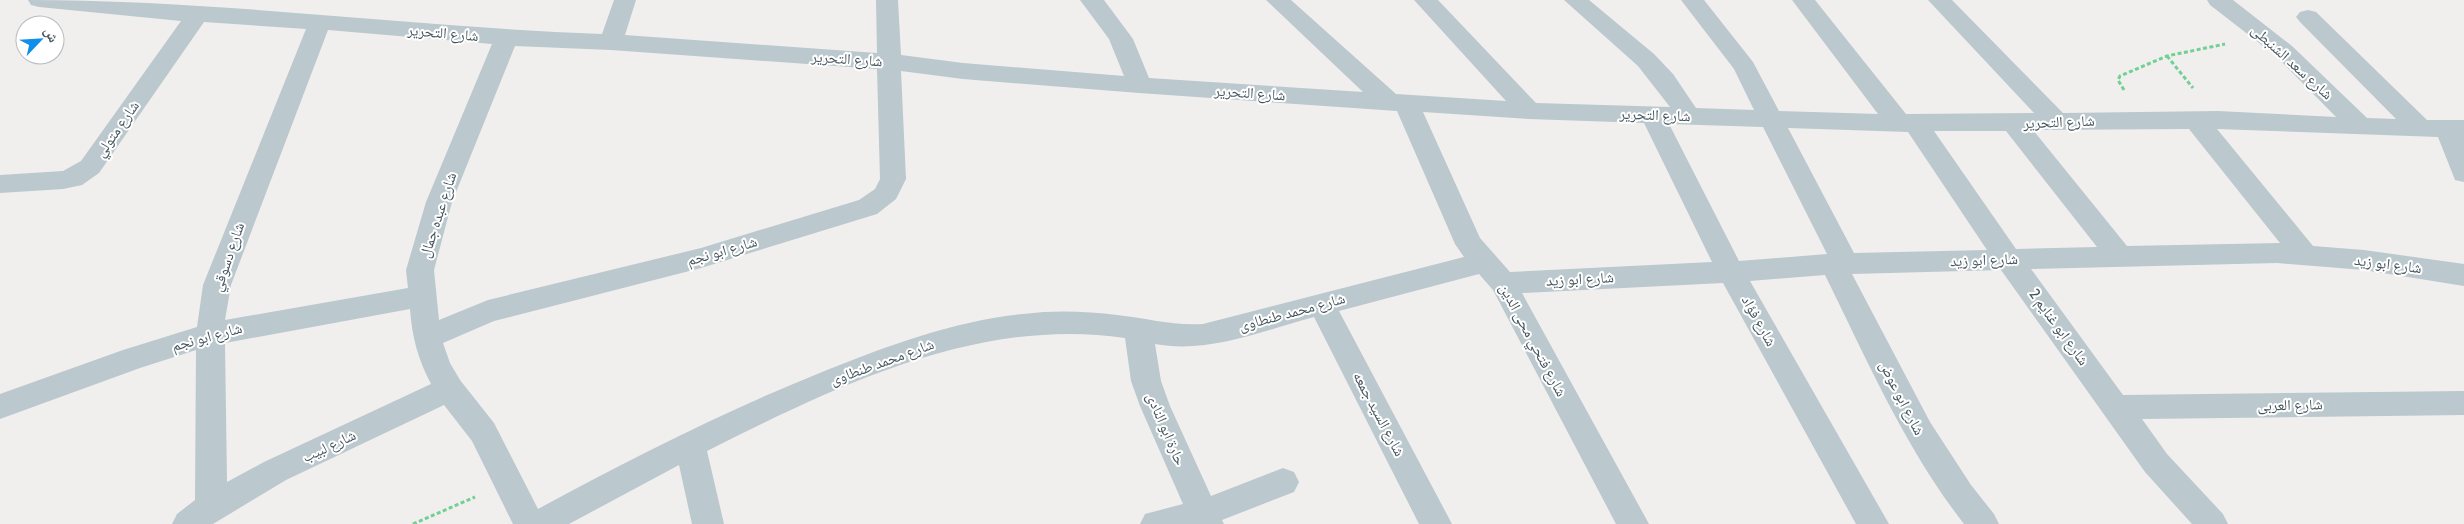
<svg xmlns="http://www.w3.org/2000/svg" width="2464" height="524" font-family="Cabin,'Noto Naskh Arabic',sans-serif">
  <rect width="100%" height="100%" fill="#f1eeee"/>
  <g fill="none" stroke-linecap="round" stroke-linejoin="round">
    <!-- path -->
    <g stroke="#6fd193" stroke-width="3" stroke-dasharray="4 2.5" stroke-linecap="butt">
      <polyline points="2167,56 2193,88"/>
      <polyline points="2124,90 2118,80 2120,76 2167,56 2225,44"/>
      <polyline points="413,524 475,497"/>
    </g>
    <!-- street -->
    <path fill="#bbc8ce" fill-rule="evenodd" d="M28 0C219 0 410 27 602 34L614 0H636L625 35 877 53 876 0H898L901 55 963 63 1124 76 1109 39 1080 0H1104L1133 39 1149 78 1363 92 1266 0H1291L1396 94 1506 101 1414 0H1438L1536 103 1670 107 1638 66 1564 0H1589L1654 54 1673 74 1696 108 1754 110 1734 69 1681 0H1704L1753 62 1779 111 1878 114 1792 0H1815L1906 114 2034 113 1928 0H1952L2063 113 2218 111 2336 117 2276 56 2210 5 2207 0H2233L2292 46 2367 118 2396 119 2300 22 2296 17 2300 12 2308 10 2316 12 2427 120H2464V182L2455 180 2438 137 2217 129 2313 246 2364 250 2464 264V286L2364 270 2277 263 2031 269 2123 395 2464 391V415L2142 419 2167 454 2223 514 2228 524H2192L2145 472 2001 270 1852 274 1930 422 1971 485 1994 514 1999 524H1964C1905 448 1867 360 1825 275L1750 281 1889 524H1856L1723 283 1522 293 1649 524H1616L1493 290 1479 274 1339 311 1452 524H1419L1314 317C1262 331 1208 354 1155 344L1161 381 1170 406 1211 496 1283 468 1294 472 1299 482 1294 492 1222 520 1224 524H1140L1145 514 1183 504 1140 406 1131 381 1125 338C978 316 835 387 707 451L724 524H692L679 465 569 524H513L472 441 444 405 286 480 213 524H172L177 514 195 500 196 350 140 368 0 419V394L123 350 197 327 203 285 306 29 204 22 99 173 82 185 63 189 0 193V175L63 171 81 161 181 21 39 7 31 5ZM328 30 492 44 426 202 406 270 408 288 225 320 231 285ZM515 46 611 50 877 69 880 179 875 189 859 200 701 248 488 300 439 320 434 270 452 202ZM901 71 963 79 1139 93 1397 111 1455 244 1464 257 1203 324C1173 326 1146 318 1117 315 1086 311 1054 310 1023 314 955 321 890 345 827 370 727 410 632 458 538 509L494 423 460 380 450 363 443 343 494 321 701 268 877 214 896 199 906 179ZM1423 112 1529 119 1644 123 1712 262 1510 272 1480 238ZM1669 124 1763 127 1827 254 1739 261ZM1788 128 1908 132 1987 250 1854 253ZM2189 129 2280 243 2127 246 2033 130ZM1934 131H2006L2097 247 2016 249ZM410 309C412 337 418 359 431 384L264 462 227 482 225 343Z"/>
  </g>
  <g text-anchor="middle" stroke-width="4" stroke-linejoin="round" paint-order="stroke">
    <!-- street labels -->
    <g font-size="15" fill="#45555d" stroke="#fff">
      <text transform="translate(443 33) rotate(5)" y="5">شارع التحرير</text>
      <text transform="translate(847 59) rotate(4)" y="5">شارع التحرير</text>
      <text transform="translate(2292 62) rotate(42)" y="5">شارع سعد الشنبطى</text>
      <text transform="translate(1250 93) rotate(4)" y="5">شارع التحرير</text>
      <text transform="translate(1655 115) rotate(2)" y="5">شارع التحرير</text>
      <text transform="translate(2059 122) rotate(-2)" y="5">شارع التحرير</text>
      <text transform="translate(117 129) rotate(-55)" y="5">شارع متولي</text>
      <text transform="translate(438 215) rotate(-72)" y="5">شارع عبده جمال</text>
      <text transform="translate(722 251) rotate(-16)" y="5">شارع ابو نجم</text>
      <text transform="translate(228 257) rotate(-71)" y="5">شارع دسوقي</text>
      <text transform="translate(1984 260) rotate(-2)" y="5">شارع ابو زيد</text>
      <text transform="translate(2388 264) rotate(7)" y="5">شارع ابو زيد</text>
      <text transform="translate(1580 279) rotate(-3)" y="5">شارع ابو زيد</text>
      <text transform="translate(1292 312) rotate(-15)" y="5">شارع محمد طنطاوى</text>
      <text transform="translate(1759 321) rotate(61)" y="5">شارع فؤاد</text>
      <text transform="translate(2059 327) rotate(54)" y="5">شارع ابو غنايم 2</text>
      <text transform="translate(207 337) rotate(-15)" y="5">شارع ابو نجم</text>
      <text transform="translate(1533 340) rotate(62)" y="5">شارع فتحي محى الدين</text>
      <text transform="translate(882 362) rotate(-20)" y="5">شارع محمد طنطاوى</text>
      <text transform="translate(1902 398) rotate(63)" y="5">شارع ابو عوض</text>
      <text transform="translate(2290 405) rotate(-1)" y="5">شارع العربى</text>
      <text transform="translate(1379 414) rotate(62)" y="5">شارع السيد جمعه</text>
      <text transform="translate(1166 429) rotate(67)" y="5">حارة ابو النادى</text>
      <text transform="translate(329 446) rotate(-25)" y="5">شارع لبيب</text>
    </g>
  </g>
  <!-- north arrow -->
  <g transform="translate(40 40) rotate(65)"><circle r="24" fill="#ffffff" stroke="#b5bbbe"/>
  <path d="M0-4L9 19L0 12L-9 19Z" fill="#0f8eea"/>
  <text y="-8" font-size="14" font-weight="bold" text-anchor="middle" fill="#45555d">ش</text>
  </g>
</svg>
